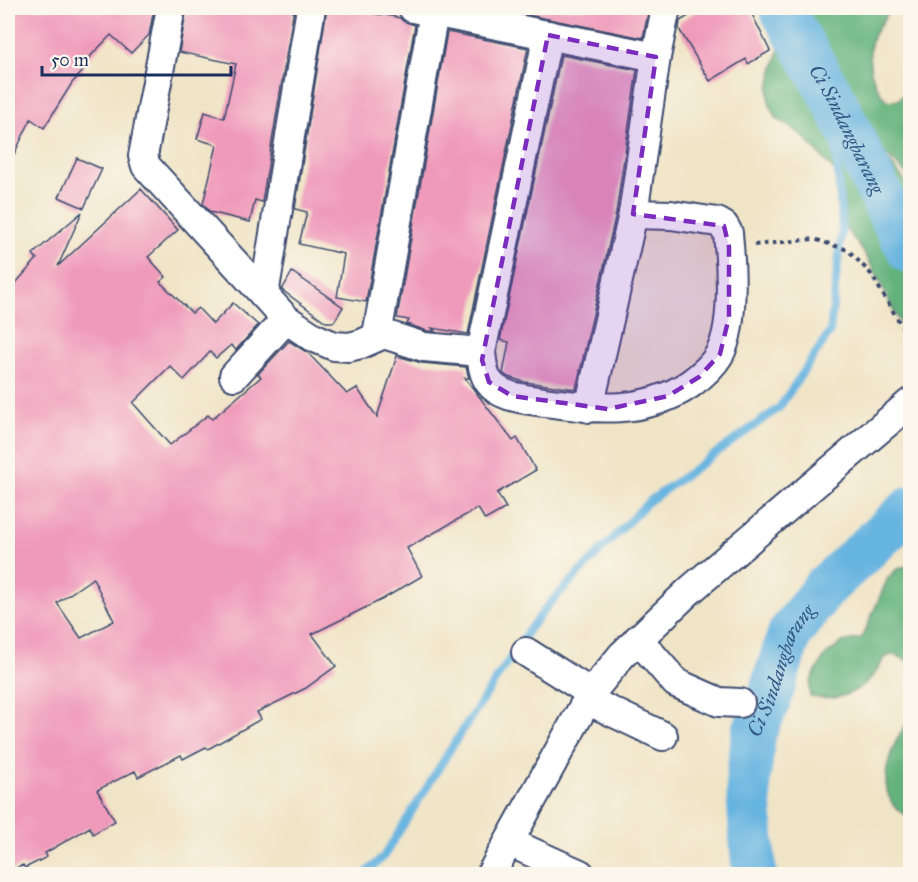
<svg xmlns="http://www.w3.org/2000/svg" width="918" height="882" font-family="'IM FELL Great Primer',serif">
  <rect width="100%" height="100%" fill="#fbf7ec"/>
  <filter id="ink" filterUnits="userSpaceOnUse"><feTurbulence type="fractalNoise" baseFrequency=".0167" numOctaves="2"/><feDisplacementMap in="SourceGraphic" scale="12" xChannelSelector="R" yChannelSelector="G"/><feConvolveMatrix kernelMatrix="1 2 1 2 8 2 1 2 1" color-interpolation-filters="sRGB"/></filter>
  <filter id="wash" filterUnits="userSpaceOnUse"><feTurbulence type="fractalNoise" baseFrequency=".008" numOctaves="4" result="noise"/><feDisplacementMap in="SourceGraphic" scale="24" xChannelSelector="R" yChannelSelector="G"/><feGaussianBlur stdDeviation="1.35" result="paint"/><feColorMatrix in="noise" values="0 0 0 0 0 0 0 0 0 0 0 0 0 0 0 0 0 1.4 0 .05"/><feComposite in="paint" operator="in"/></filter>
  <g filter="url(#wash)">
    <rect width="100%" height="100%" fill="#f0e4c6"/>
    <!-- forest -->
    <g fill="#64b27c" stroke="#40706d" stroke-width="1.5">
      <path d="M780 8H836L840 10 841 8H890C886 19 877 26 873 37 865 60 871 83 887 101L898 100 910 88V177L876 145 909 186 910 183V340C892 313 882 281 864 253 857 241 846 232 841 218 835 203 837 191 839 176 824 161 811 142 794 129 788 124 779 122 775 116 754 86 793 47 780 8Z"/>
      <path d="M905 566 910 567V662L894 654 884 658C871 687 841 705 810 696 810 691 809 685 811 681 811 679 825 656 826 655 831 650 837 648 842 642L862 638 888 578 896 570Z"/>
      <path d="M910 719V819C904 813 897 811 892 803 877 776 893 742 910 719Z"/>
      <polygon points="910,845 910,874 903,874 907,850"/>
    </g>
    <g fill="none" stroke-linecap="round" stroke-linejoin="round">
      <!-- stream -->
      <polyline stroke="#66b4e0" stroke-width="8" points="365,874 384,856 455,742 530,628 551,602 648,502 779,408 830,332 842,228 832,96"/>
      <!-- river -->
      <g stroke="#66b4e0" stroke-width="45">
        <path id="s1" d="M781 8 832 96 891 216 910 251"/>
        <path id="s2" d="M754 874 748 781 754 732 768 702 790 633 823 589 910 509"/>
      </g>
    </g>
    <g id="blocks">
      <!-- building -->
      <g fill="#ef9aba" fill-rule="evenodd">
        <polygon points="8,8 154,9 149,35 131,53 111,35 81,66 85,69 72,83 44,128 31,119 8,167"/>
        <polygon points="187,8 294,8 262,202 255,200 250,222 210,212 203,204 217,145 197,139 205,112 224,118 236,64 179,52"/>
        <polygon points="327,8 344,8 382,15 382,14 400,18 403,21 415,25 366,302 337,297 344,254 299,244 307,212 295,209"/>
        <polygon points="494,8 649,8 643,38"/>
        <polygon points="702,8 749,8 770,51 748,64 746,59 710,81 679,29 680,21"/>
        <polygon points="447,32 528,48 468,334 432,328 435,331 427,331 407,324 409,320 397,318"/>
        <polygon points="561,55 637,70 616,213 576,389 525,382 508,377 503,373 509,342 500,340"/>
        <polygon points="77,158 102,169 84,208 59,197"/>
        <path d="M141 189 178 230 148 257 166 277 160 282 192 313 198 308 213 324 233 303 258 325 236 350 231 345 216 358 210 352 184 380 170 366 133 403 170 445 208 415 212 419 261 377 258 374 289 341 308 353 347 394 357 388 377 417 397 356 422 363 466 367 469 378H465L513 441 517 438 536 470 497 493 506 508 485 520 478 508 407 548 422 576 383 599 312 634 336 666 306 688 257 712 261 719 208 749 206 747 183 759 181 755 138 777 135 771 97 790 115 821 93 834 90 827 45 853 47 857 25 868 23 865 8 872V292L37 259 33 254 82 212 58 266ZM93 578 114 621 81 638 57 603Z"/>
        <polygon points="292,272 343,307 334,322 326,322 282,290"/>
      </g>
    </g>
  </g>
  <g filter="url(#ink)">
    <use href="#blocks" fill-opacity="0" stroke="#3b4a6e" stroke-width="1.5"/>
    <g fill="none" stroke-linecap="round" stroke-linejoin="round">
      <defs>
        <g id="minor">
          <polyline points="171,8 143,156 146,166 286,319 313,337 334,346 349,347 361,344 384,334 424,347 481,352"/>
          <polyline points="413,8 656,57"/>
          <path d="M548 35 481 352C482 362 483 374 489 382 500 398 527 399 544 402 595 409 645 415 690 384 701 376 712 367 719 355 735 327 731 265 728 233L724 226 717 222 671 215 633 214"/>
          <polyline points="264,295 311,8"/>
          <polyline points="377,335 434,12"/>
          <polyline points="234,376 286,319"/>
          <polyline points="589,408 633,214 656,57 666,8"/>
          <polyline points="638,639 676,683 719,702 740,703"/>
          <polyline points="526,652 591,693"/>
          <polyline points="587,700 663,736"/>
          <polyline points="509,842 580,874"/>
          <polyline points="491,874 591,693 622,655 689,591 910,403"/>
        </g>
      </defs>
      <!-- minor casing -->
      <use href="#minor" stroke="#3b4a6e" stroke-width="32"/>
      <!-- path -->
      <polyline stroke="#3b4a6e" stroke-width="4" stroke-dasharray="4.5 4.5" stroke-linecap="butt" points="754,245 814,239 848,250 871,274 910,340"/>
      <!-- minor -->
      <use href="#minor" stroke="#fff" stroke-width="28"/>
    </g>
  </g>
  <!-- marked area -->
  <path fill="#7b2cbf" fill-opacity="0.2" stroke="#7b2cbf" stroke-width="4.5" stroke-dasharray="12 8" stroke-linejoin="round" d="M548 35 656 57 633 214 724 226 729 247V317L720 354 699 377 668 396 608 409 512 396 489 382 482 360Z"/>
  <g text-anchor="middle" stroke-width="6" stroke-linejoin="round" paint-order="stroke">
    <!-- water labels -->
    <g font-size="20" font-style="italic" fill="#325785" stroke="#fbf7ec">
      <text dy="7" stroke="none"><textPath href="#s1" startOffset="138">Ci Sindangbarang</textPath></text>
      <text dy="7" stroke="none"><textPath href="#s2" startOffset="210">Ci Sindangbarang</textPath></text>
    </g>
  </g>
  <!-- margin -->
  <rect width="918" height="882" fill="none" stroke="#fbf7ec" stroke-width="30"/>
  <!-- scale -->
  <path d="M42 66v9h189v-9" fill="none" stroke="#1b2f5e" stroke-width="3"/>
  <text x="51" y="66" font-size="18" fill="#1b2f5e" stroke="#fbf7ec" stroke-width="4.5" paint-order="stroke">50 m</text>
</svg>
